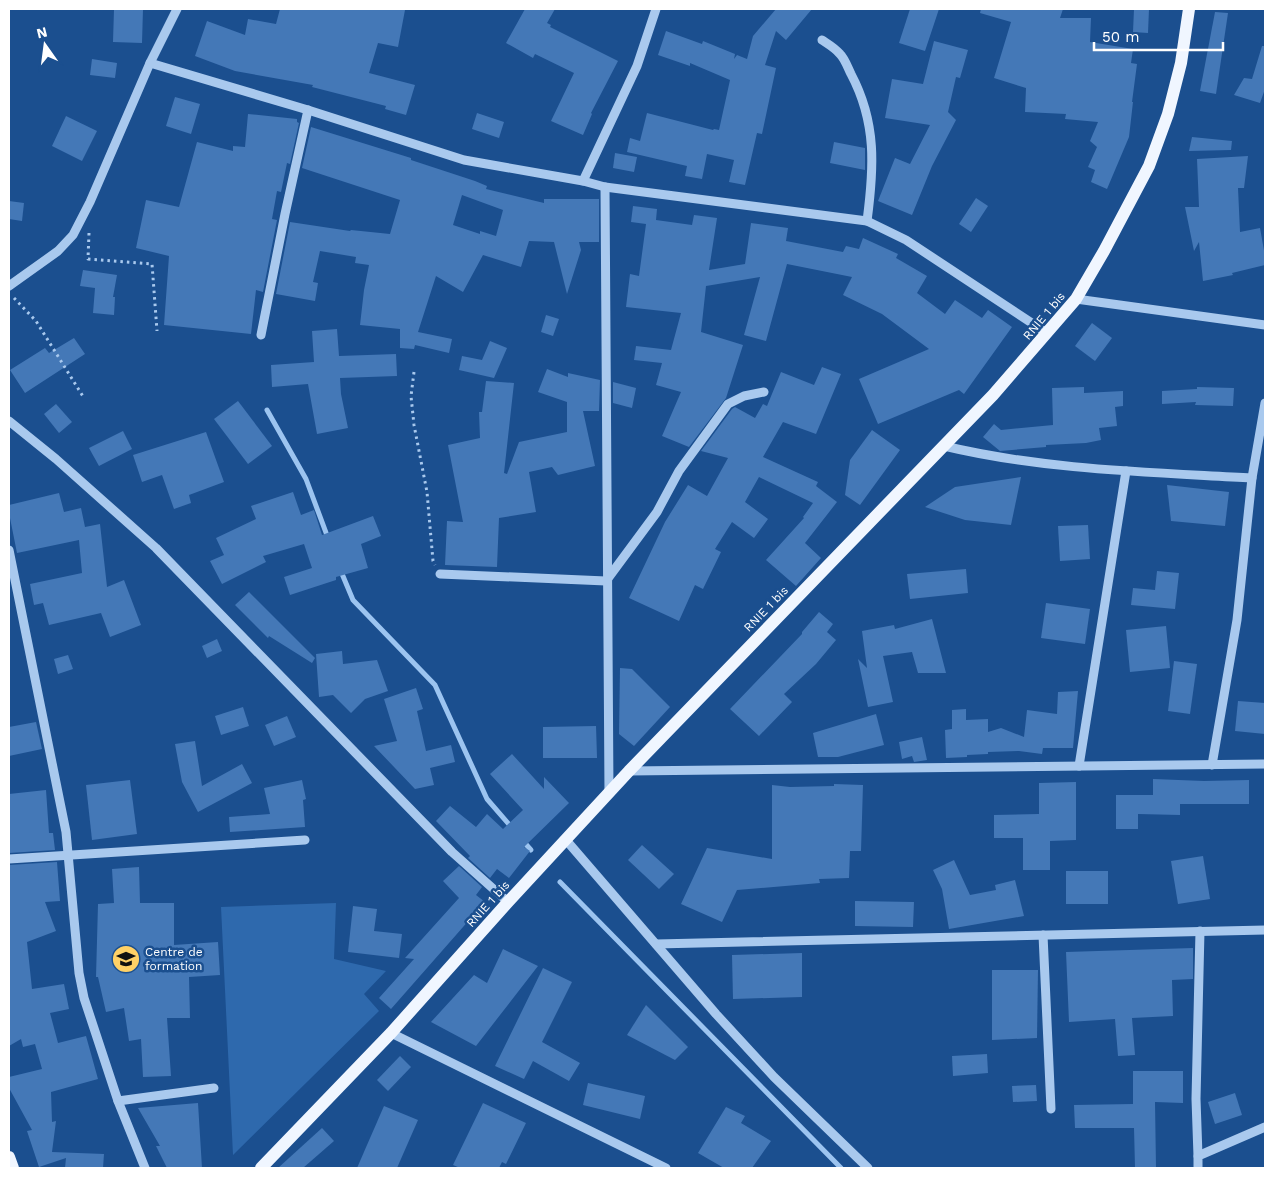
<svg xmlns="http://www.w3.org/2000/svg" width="1274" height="1177" font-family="'Work Sans',sans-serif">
  <rect width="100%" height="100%" fill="#1b4f8f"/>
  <!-- green -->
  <polygon fill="#2e69ad" points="336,903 334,959 386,971 364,994 379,1011 233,1155 221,907"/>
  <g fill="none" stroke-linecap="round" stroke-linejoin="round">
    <!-- stream -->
    <g stroke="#9cc4f0" stroke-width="5">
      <polyline points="267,410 306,479 328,538"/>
      <polyline points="340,569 353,600 435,685 487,799 513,829"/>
      <polyline points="523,841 531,850"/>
      <polyline points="560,882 841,1168"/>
    </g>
  </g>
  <!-- building -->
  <g fill="#4478b7" fill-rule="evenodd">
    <polygon points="114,9 143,9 142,43 113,42"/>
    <polygon points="280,9 398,9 405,10 398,47 378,43 369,73 415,85 406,115 385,109 386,106 312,87 313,85 235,71 195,56 207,21 245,35 248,19 276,24"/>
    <polygon points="525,9 555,9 547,23 551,25 550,27 618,61 591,113 592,114 583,135 551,121 574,73 535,54 533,58 506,43"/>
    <polygon points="776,9 812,9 786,40 776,31 765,65 776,68 762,134 757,133 745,185 729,182 734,160 707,154 702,179 685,176 687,166 627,152 630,138 640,141 647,113 713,130 714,129 719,130 730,80 690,63 690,66 658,55 666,31 702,44 703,41 735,54 734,59 737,55 747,59 753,36"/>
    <polygon points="910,9 939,9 925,51 899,43"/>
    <polygon points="981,9 1063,9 1060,18 1091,18 1090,42 1133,49 1131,63 1137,64 1132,102 1133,102 1129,137 1107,189 1091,182 1095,170 1088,167 1097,147 1090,141 1098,122 1065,119 1066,114 1025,112 1026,88 994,78 1011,22 980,13"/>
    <polygon points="1134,9 1149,9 1148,33 1133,32"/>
    <polygon points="1215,12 1228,13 1216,94 1200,91"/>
    <polygon points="934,41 968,50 960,78 956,77 948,112 956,120 932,166 912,215 878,201 895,158 910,164 930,125 885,118 892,79 923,84"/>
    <polygon points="1262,46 1265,46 1265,89 1260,103 1234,95 1244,78 1252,79"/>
    <polygon points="92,59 117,63 115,78 90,75"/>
    <polygon points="175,97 200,104 191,134 166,126"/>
    <polygon points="477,113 504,122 499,138 472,129"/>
    <polygon points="248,114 297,119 297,122 299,123 290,164 287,163 281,192 277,191 272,219 277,220 263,292 256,290 251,334 164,325 169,256 136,248 146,200 179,207 197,142 233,151 233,146 245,147"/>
    <polygon points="66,116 97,131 82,161 52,146"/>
    <path d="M311 127 411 158V160L475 181 487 186 486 189 544 203V199H599V242H579L581 250 567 294 554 242 529 241 521 267 483 255 463 292 436 276 418 332 452 339 449 353 415 345 414 349 400 348V329L360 325 364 290 369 265 355 263 356 257 320 251 313 282 318 283 315 301 276 294 290 222 350 231 351 230 390 234 400 200 302 168ZM462 195 503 210 496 236 480 231V234L453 225Z"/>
    <polygon points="1192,137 1232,141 1231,150 1189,151"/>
    <polygon points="834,142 865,148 865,170 830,163"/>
    <polygon points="615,153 637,157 634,172 613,168"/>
    <polygon points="1248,156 1244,188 1238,188 1240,232 1260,228 1265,256 1265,265 1232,273 1233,275 1203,281 1199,242 1194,251 1185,207 1199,207 1197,159"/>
    <polygon points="976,198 988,206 971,232 959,224"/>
    <polygon points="9,201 24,203 22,221 9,219"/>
    <polygon points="633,206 657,209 656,220 692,225 694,215 717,218 709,270 745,264 751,223 788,228 786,241 843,252 846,246 859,249 863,238 898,254 896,258 927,276 917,293 945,314 955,300 982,318 988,310 1012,327 964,394 959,390 878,424 859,379 929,349 882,314 843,295 852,277 787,264 766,341 744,335 760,277 706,286 701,332 743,345 726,398 689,447 662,436 681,392 656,385 662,363 634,360 636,346 671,350 681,313 626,307 630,274 639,276 646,224 631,222"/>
    <polygon points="83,270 117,275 113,297 115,297 114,315 93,313 95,288 80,286"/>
    <polygon points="546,315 559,319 553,336 541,332"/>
    <polygon points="1092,323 1112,338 1095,361 1075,346"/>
    <polygon points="337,329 339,356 396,354 397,376 340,378 341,394 348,428 317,434 308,384 272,387 271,365 314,362 312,331"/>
    <polygon points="74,338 85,354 25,393 10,370 45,348 49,353"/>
    <polygon points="490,341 507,348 494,378 459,370 462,356 482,360"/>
    <polygon points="822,367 841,374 816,434 783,422 763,457 818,482 816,486 837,502 805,543 821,558 796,586 766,560 804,518 803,517 813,503 759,477 745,502 768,519 754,538 732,522 715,549 721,552 703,589 695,585 679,621 629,598 665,522 688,485 707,496 728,458 701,451 732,409 735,407 755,418 763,404 767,406 781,372 814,385"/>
    <polygon points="547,369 568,377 568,373 600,380 599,411 583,411 595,466 558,475 552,467 529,472 536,512 499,518 497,567 445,565 447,521 463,522 448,445 480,438 479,412 482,412 486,381 514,383 504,473 507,474 519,442 567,432 567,402 538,392"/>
    <polygon points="613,382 636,388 632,408 613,403"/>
    <polygon points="1084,387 1084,393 1123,391 1123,406 1115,407 1117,426 1099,428 1101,440 1086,443 1046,445 1046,447 1000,451 983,437 994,424 1001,430 1053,425 1052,388"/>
    <polygon points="1197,387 1234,388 1233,406 1195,405 1196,402 1162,404 1162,391 1197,389"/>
    <polygon points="238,401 272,446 248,464 214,419"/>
    <polygon points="56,404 72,422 59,433 44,414"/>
    <polygon points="872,430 900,450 860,505 845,495 850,460"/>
    <polygon points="123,431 132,449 99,466 89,448"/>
    <polygon points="206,432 224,482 189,495 191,503 174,509 162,475 142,482 133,455"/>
    <polygon points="1021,477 1011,525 965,520 925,507 955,487"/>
    <polygon points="1167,485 1229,492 1225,526 1171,521"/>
    <polygon points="293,492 301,515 314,510 322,535 373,516 381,536 361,544 368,568 336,577 336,580 290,595 284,577 312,568 304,544 263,556 266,562 222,584 210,561 224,555 216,538 256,519 251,506"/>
    <polygon points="59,493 64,512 81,508 85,527 100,524 107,587 124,580 141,625 110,637 101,613 49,625 43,603 34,605 30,584 82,573 79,540 17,553 9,513 9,505"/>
    <polygon points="1088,525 1090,559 1060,561 1058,526"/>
    <polygon points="966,569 968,593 910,599 907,574"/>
    <polygon points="1157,571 1179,573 1175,609 1131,605 1133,588 1155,590"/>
    <polygon points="249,592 315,658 312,663 269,636 268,638 235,605"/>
    <polygon points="1046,603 1090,609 1085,644 1041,638"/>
    <polygon points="819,612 833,624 827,632 836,640 816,664 784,694 792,702 759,736 730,709 802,634 802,632"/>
    <polygon points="932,619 946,673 918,673 912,652 883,656 893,702 868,707 858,659 867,668 862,631 894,625 895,629"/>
    <polygon points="1166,626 1170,668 1130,672 1126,630"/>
    <polygon points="217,639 222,651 207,658 202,646"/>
    <polygon points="342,651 343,664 377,660 388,691 365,699 351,713 333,695 319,697 316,654"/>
    <polygon points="68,655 73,669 58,674 54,659"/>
    <polygon points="1174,661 1197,664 1190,714 1168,711"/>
    <polygon points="620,668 632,669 670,707 634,746 619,734"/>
    <polygon points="416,688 423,709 417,711 426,751 451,745 455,762 430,768 434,785 415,789 374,746 397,741 384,699"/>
    <polygon points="1078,691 1073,748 1043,748 1042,754 1019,751 988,752 988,754 967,755 967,757 946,758 945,730 952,729 952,710 966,709 966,720 988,719 988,732 1001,728 1024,737 1027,710 1057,714 1058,692"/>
    <polygon points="1238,701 1265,703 1265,734 1235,731"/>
    <polygon points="243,707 249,726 221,735 215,716"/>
    <polygon points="876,714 884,745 838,757 818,757 813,733"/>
    <polygon points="287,716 296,737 274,746 265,725"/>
    <polygon points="36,722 42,749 9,756 9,727"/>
    <polygon points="596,726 597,758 543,758 543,727"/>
    <polygon points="922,737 927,760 914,762 912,756 902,759 899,742"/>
    <polygon points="195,741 202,786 242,764 252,783 198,812 182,782 175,744"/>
    <polygon points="512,754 544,789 544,777 569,803 524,847 530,851 509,878 497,869 490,878 468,858 470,856 436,821 450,806 476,827 487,814 503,829 523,810 490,774"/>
    <polygon points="1153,779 1204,781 1249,780 1249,804 1180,804 1180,815 1138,814 1138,829 1116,829 1116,795 1153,795"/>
    <polygon points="130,780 137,834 92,840 86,785"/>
    <polygon points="302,780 306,799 303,800 305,827 230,832 229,817 270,814 264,788"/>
    <polygon points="1076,782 1076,840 1050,841 1050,870 1023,870 1023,838 994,838 994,815 1039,814 1039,783"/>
    <polygon points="834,784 863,785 861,851 850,851 849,878 819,879 820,883 737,890 722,922 681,904 707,848 772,859 772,785 790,787 834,786"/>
    <polygon points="46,790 49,833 53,833 55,850 9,853 9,794"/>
    <polygon points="642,845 674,874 659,889 628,860"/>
    <polygon points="1203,856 1210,899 1178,904 1171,861"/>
    <polygon points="954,860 970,895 996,890 995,885 1015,880 1024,916 949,929 942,889 933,870"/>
    <polygon points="57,862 60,901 45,902 56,931 27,942 32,989 64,984 69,1009 50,1013 58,1043 86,1036 98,1079 51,1092 52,1122 56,1121 52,1152 104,1154 103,1168 65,1168 66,1158 39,1167 27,1131 32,1130 9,1088 9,1077 42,1069 35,1044 23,1047 21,1039 9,1046 9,865"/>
    <polygon points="459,866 482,887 476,895 485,902 391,1009 379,998 414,959 405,958 459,898 443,881"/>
    <polygon points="139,867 140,903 174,903 174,945 218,942 220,975 189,977 190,1018 167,1018 171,1076 143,1077 141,1039 129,1041 124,1008 106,1012 98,977 96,977 98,904 114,903 112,869"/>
    <rect x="1066" y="871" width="42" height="33"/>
    <polygon points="855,901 914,902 913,927 855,926"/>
    <polygon points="353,906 377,909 374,931 402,934 399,958 348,952"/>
    <polygon points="1193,948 1193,979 1172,980 1173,1016 1132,1018 1135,1055 1118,1056 1115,1019 1069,1022 1066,952"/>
    <polygon points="503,949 538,966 476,1046 431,1022 474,975 487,983"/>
    <polygon points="802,953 802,997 733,999 732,955"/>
    <polygon points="543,968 572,982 542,1042 580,1063 569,1081 533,1061 524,1079 495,1066"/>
    <polygon points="992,970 1038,970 1037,1038 992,1040"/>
    <polygon points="646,1005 688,1047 675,1060 627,1035"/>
    <polygon points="987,1054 988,1073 953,1076 952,1056"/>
    <polygon points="400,1056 411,1067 388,1091 377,1080"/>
    <polygon points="1133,1071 1183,1071 1183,1103 1155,1102 1156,1168 1135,1168 1134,1128 1075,1128 1074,1105 1133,1104"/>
    <polygon points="588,1083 645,1096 640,1119 583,1105"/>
    <polygon points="1036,1085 1037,1101 1013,1102 1012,1086"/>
    <polygon points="1235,1093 1242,1115 1215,1124 1208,1102"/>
    <polygon points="198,1103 202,1168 167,1168 156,1146 160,1146 138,1108"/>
    <polygon points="483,1103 526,1123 506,1164 502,1162 499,1168 460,1168 453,1165"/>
    <polygon points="384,1106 418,1120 397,1168 357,1168"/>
    <polygon points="726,1107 745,1116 741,1123 771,1141 752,1168 724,1168 698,1153"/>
    <polygon points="322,1128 334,1141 303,1168 278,1168"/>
  </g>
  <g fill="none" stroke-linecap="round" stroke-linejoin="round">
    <!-- path -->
    <g stroke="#a9c9ee" stroke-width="3" stroke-dasharray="2.5 4" stroke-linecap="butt">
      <polyline points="89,233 88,259 152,264 157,331"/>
      <polyline points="14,298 36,321 84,398"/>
      <polyline points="414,372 411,396 414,425 427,492 433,561 435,565"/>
    </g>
    <!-- minor -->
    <g stroke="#a9c9ee" stroke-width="9">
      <path d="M822 40C828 44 835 48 840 54 845 59 848 68 851 74 877 123 874 168 867 221"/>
      <polyline points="150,63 308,110 464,160 583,181 605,187 867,221 906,240 1047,333"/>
      <polyline points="583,181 637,66 656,9"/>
      <polyline points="605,187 609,794"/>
      <polyline points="9,286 58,251 73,235 90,202 150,63 177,9"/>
      <polyline points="1076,299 1265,325"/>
      <polyline points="261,335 285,214 308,110"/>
      <polyline points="9,421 56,459 156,548 452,852 508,902"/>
      <path d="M944 446C1045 470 1149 472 1252 478"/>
      <polyline points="9,550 66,832 79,973 84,998 118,1101 145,1168"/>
      <polyline points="440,574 606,581 657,512 679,471 728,404 744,396 764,392"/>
      <polyline points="1212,765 1237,620 1252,478 1265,403"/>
      <polyline points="1079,766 1126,471"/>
      <polyline points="629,771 1265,764"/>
      <polyline points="566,840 716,1014 774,1077 868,1168"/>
      <polyline points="9,859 305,840"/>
      <polyline points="1043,935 1051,1109"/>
      <polyline points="656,944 1265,930"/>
      <polyline points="391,1033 666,1168"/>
      <polyline points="118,1101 214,1088"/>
      <polyline points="1198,1156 1196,1099 1200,931"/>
      <polyline points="1198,1168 1198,1156 1265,1127"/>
    </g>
    <!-- major -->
    <g stroke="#f0f6ff" stroke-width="12">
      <polyline points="9,1157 13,1168"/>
      <polyline points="261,1168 391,1033 508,902 629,771 993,395 1076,299 1104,251 1149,166 1168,114 1181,63 1189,9"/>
    </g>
  </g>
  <!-- icons -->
  <defs>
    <symbol id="school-disc" viewBox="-11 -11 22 22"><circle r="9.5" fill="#ffd166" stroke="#1b4f8f"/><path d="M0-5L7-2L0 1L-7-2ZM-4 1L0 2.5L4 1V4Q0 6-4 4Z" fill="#111"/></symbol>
  </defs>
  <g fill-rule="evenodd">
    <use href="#school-disc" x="110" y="943" width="32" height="32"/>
  </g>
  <g text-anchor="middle" stroke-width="5" stroke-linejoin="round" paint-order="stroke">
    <!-- street labels -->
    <g font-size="12" fill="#fff" stroke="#1b4f8f">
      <text transform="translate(1044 316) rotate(-50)" y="4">RNIE 1 bis</text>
      <text transform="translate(766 609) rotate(-46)" y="4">RNIE 1 bis</text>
      <text transform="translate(488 904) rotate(-48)" y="4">RNIE 1 bis</text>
    </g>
    <!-- poi labels -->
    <g font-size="12" fill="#fff" stroke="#1b4f8f" text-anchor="start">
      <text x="145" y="956">Centre de<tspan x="145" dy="14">formation</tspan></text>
    </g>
  </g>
  <!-- border -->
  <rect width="1274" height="1177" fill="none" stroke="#ffffff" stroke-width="20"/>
  <!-- north arrow -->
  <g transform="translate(45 45) rotate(346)" stroke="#1b4f8f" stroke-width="4" paint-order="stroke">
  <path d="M0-4L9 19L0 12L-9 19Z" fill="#ffffff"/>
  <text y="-8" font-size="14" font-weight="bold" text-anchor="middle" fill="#ffffff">N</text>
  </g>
  <!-- scale -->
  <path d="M1094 42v8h129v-8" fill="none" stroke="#ffffff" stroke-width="2.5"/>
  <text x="1102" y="42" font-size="15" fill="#ffffff" stroke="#1b4f8f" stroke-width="4" paint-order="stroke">50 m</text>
</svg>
